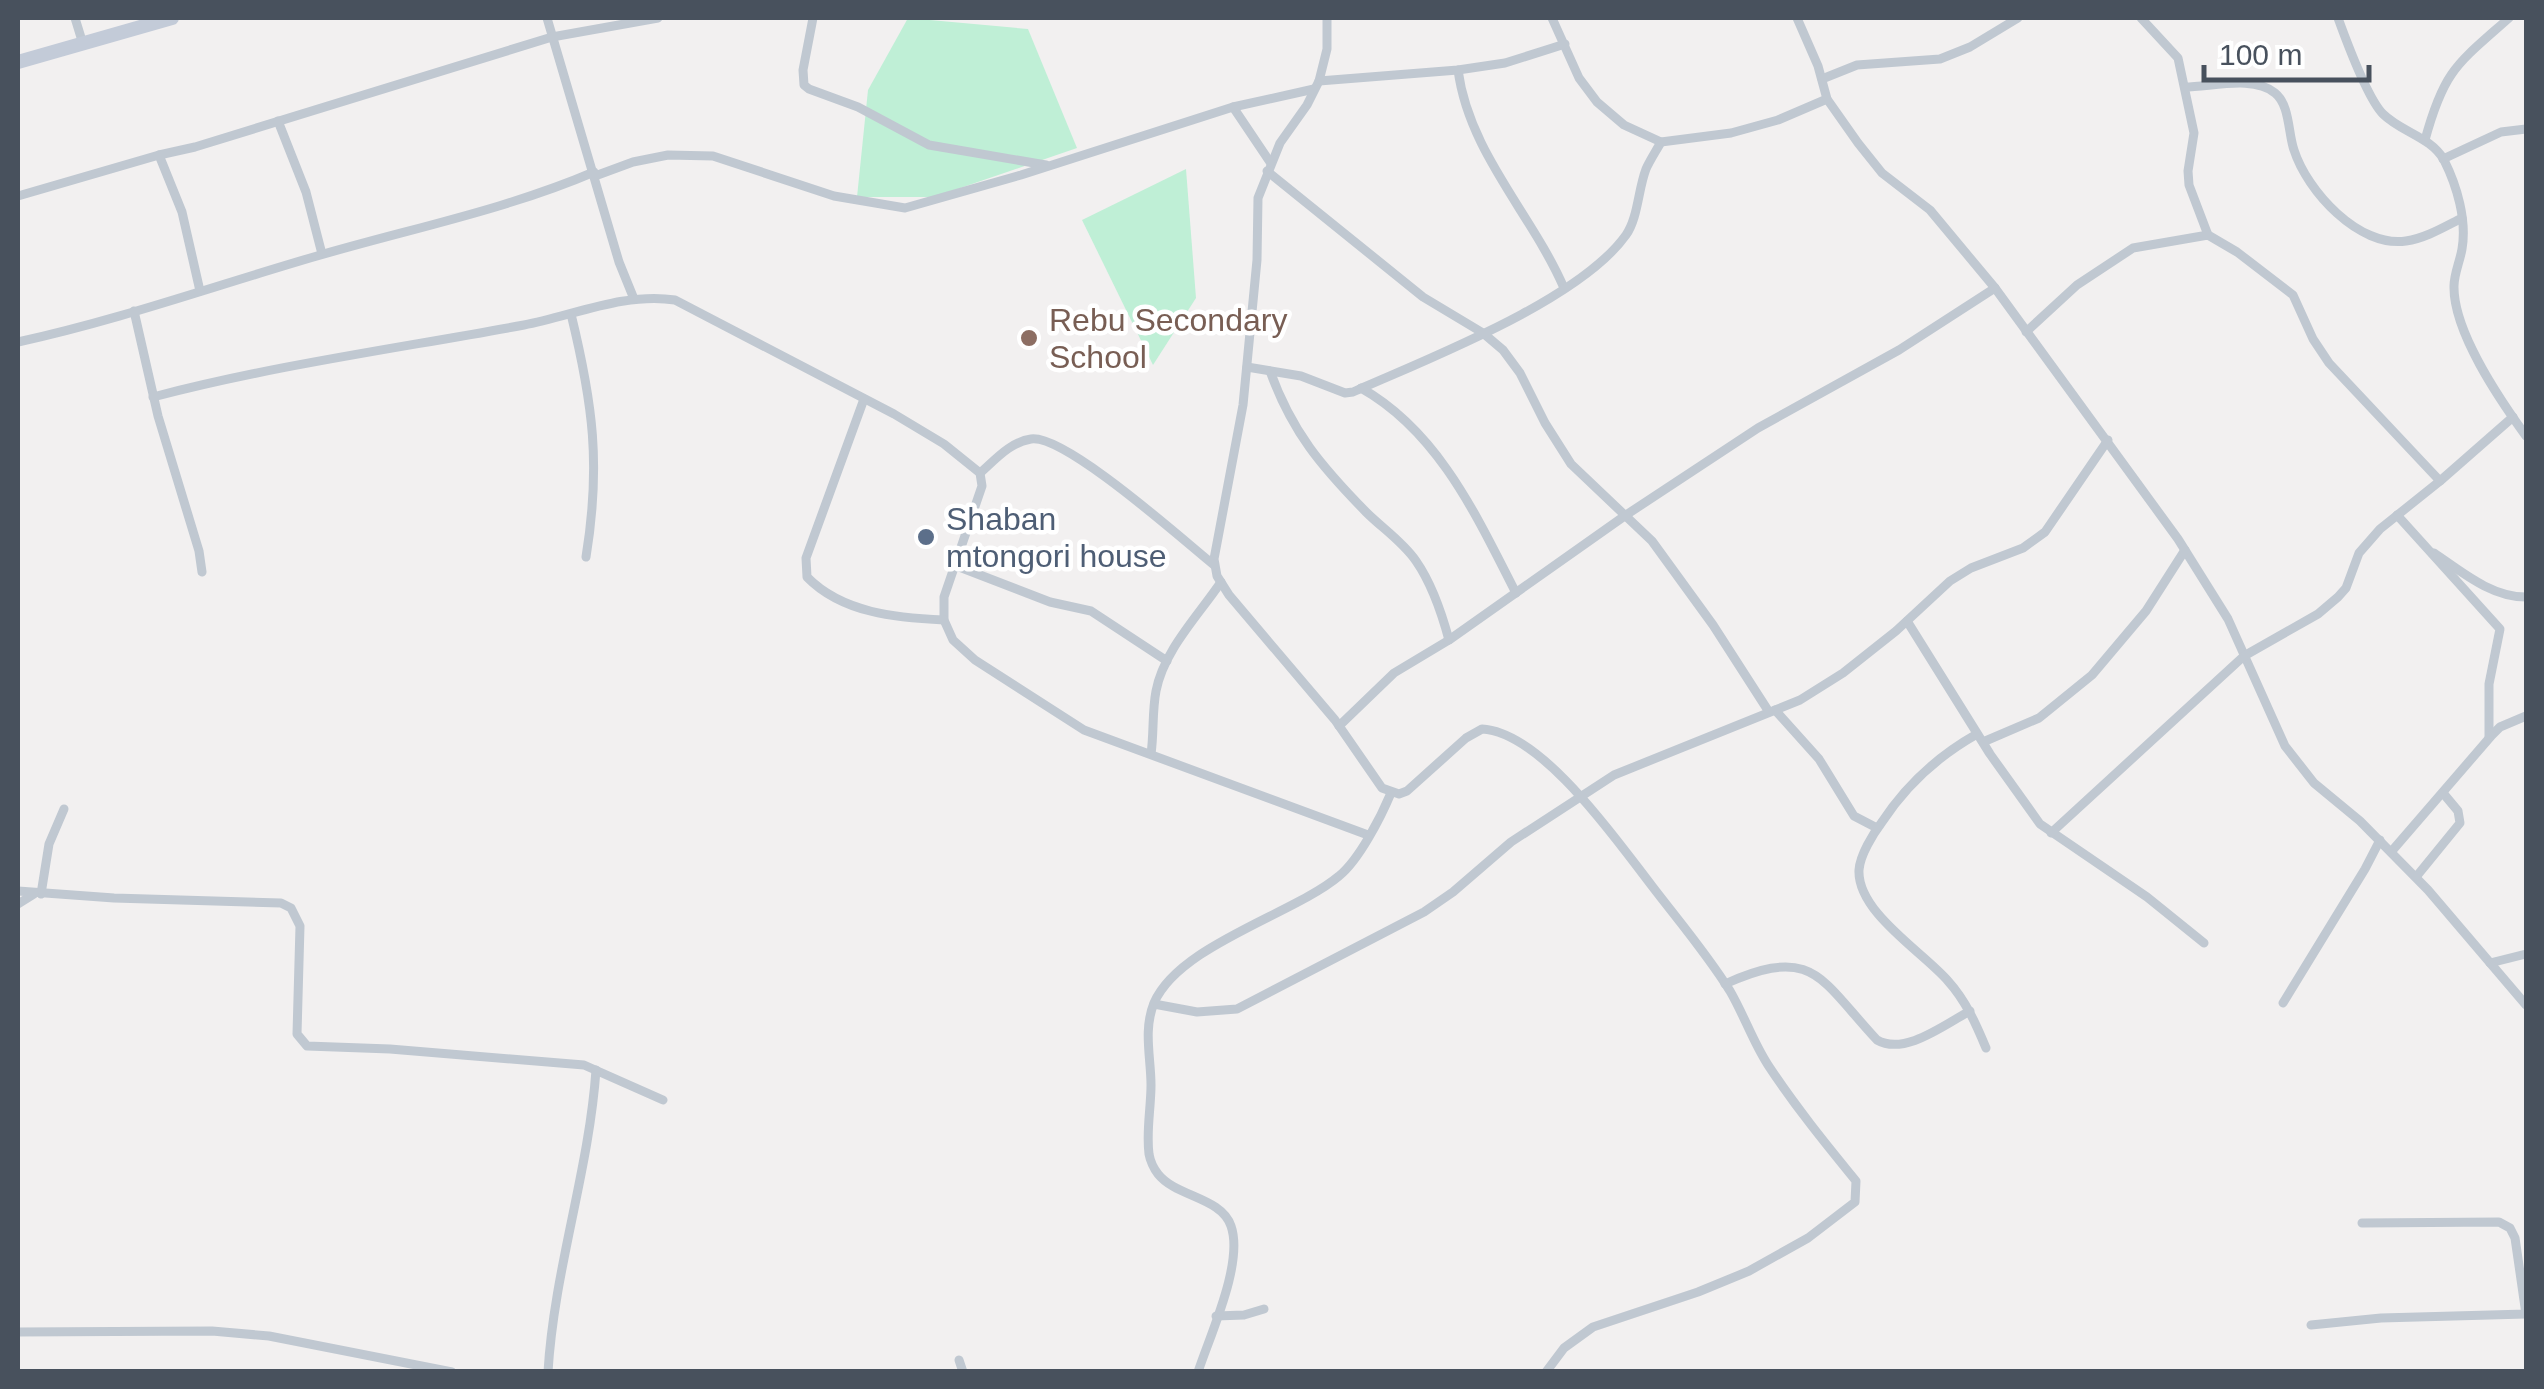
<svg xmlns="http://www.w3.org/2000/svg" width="2544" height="1389" font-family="Helvetica,sans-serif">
  <rect width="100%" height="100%" fill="#f2f0f0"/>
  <!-- green -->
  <g fill="#bfefd6">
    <polygon points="908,18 1028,29 1077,148 934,197 857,197 868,90"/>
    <polygon points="1186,169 1196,298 1153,365 1082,220"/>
  </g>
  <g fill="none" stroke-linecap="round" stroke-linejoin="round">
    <!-- street -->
    <g stroke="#c0c8d1" stroke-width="9">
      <polyline points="75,18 83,44"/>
      <polyline points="547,18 619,262 634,299"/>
      <polyline points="813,18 803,70 804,85 809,89 858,107 929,145 1046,165"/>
      <path d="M1327 18V49L1319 81 1307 105 1280 143 1258 198 1257 260 1243 405 1214 559 1217 576 1229 595 1335 720 1382 788 1399 794 1407 791 1466 738 1482 729C1542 732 1617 841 1652 886 1678 920 1707 954 1730 991 1744 1015 1753 1042 1768 1065 1795 1106 1825 1143 1856 1181L1855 1202 1808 1238 1749 1271 1698 1292 1593 1327 1564 1348 1546 1372"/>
      <polyline points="1552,18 1579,78 1597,102 1624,125 1661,142 1731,133 1778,120 1827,99"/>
      <polyline points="1797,18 1818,66 1827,99 1858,143 1882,173 1930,210 1995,288 2178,539 2228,619 2285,746 2314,783 2360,821 2428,890 2526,1005"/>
      <polyline points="2141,18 2178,58 2194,133 2188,171 2189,185 2208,235"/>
      <path d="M2338 18C2346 40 2368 99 2383 114 2401 132 2431 137 2444 160 2457 186 2467 220 2462 249 2460 261 2454 274 2454 286 2453 332 2500 400 2526 436"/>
      <path d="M1458 70C1469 153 1532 214 1564 288"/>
      <polyline points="1822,79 1857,65 1940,59 1970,47 2018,18"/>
      <polyline points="1319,81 1458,70 1505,63 1565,44"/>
      <path d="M2185 87C2211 87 2254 75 2275 93 2290 105 2288 133 2294 150 2307 191 2359 248 2406 241 2426 238 2444 227 2462 218"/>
      <polyline points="1233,107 1270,162"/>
      <polyline points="278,121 306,192 322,254"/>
      <path d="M2425 140C2444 70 2457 64 2509 18"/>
      <polyline points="159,155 182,212 200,291"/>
      <polyline points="2443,159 2501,132 2526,129"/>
      <polyline points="1267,171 1423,297 1483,333 1503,350 1520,373 1545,423 1571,464 1652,541 1713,625 1769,712"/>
      <polyline points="595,176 633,162 668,155 713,156 834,196 905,208 1021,175 1233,107 1314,89"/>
      <polyline points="18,196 159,155 195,147 552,37 658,18"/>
      <polyline points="134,311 158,416 199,551 202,572"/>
      <path d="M571 314C593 404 601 465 586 557"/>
      <polyline points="2026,332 2077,285 2133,248 2208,235 2237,252 2293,295 2313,339 2329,363 2440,481"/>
      <path d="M18 342C119 320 217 285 317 256 409 229 505 210 594 172"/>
      <path d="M1247 367 1301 376 1345 393 1353 392C1427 359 1579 301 1626 235 1638 218 1638 190 1646 169 1650 160 1656 151 1661 142"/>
      <path d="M1270 371C1292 432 1321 466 1366 512 1382 528 1403 542 1416 561 1432 584 1442 614 1449 640"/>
      <path d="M1361 388C1439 432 1477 517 1516 593"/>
      <path d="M153 397C275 365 400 348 524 325 572 316 625 292 675 300L894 414 944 444 980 473 982 486 944 597V620L953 640 975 660 1084 730 1368 835"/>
      <path d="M864 399 806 558 807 577C842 613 897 618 944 620"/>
      <path d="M980 473C995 460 1010 442 1031 439 1065 434 1183 540 1214 565"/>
      <polyline points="2397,515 2500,629 2489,684 2489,737"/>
      <path d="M2434 553C2462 572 2491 597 2526 597"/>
      <polyline points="954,565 1050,602 1091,611 1167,661"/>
      <polyline points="1907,621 1990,754 2040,824 2147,897 2204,943"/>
      <polyline points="1775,710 1819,759 1854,816 1877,828"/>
      <polyline points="1339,726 1394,673 1449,640 1626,515 1758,428 1899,350 1995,288"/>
      <path d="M1977 734C1938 756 1907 784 1882 822 1873 834 1860 855 1859 870 1857 912 1923 952 1948 981 1966 1001 1976 1024 1986 1048"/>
      <polyline points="1983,742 2039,718 2092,675 2146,611 2185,550"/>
      <path d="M1151 754C1154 733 1152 712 1156 691 1164 650 1198 616 1221 582"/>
      <polyline points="2051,833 2244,656 2318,614 2338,597 2346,588 2359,553 2380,529 2440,481 2513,417"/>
      <polyline points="2391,852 2492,735 2500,727 2526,716"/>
      <polyline points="2416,877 2460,823 2458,811 2443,793"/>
      <polyline points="18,891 114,898 281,903 291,908 300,926 297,1034 307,1046 390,1049 584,1065 663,1100"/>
      <polyline points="41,894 49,844 64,809"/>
      <polyline points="18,904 34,894"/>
      <polyline points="2490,963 2526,954"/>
      <path d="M1725 984C1814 944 1820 979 1877 1040 1905 1056 1945 1024 1970 1011"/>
      <polyline points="2283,1003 2365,869 2380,840"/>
      <polyline points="1154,1004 1197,1012 1237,1009 1424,912 1453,892 1511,842 1614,775 1800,700 1843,673 1896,631 1950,581 1971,568 2023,548 2045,532 2108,440"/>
      <polyline points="1216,1316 1244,1315 1264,1309"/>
      <polyline points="2311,1325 2381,1318 2526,1314 2515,1238 2510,1228 2499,1222 2362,1223"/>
      <polyline points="18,1332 212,1331 269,1336 452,1372"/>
      <polyline points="959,1360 963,1372"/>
      <path d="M548 1372C554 1270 589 1171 596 1070"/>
      <path d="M1198 1372C1210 1335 1244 1263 1231 1226 1221 1197 1176 1197 1158 1174 1154 1169 1150 1160 1149 1154 1146 1131 1151 1108 1151 1085 1151 1058 1143 1030 1154 1003 1179 945 1294 914 1339 876 1359 860 1381 817 1391 793"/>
    </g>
    <!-- secondary -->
    <polyline stroke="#c3cbd8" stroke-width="14" points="18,62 172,18"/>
  </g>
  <!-- markers -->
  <circle fill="#8d6e63" stroke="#fff" stroke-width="4" cx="1029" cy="338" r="10"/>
  <circle fill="#5c6f8a" stroke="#fff" stroke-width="4" cx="926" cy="537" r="10"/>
  <g text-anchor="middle" stroke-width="9" stroke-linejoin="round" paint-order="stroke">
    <!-- education labels -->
    <g font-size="32" fill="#785e54" stroke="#fff" text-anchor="start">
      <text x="1049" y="331">Rebu Secondary<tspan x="1049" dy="37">School</tspan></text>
    </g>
    <!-- service labels -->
    <g font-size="32" fill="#4e5e75" stroke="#fff" text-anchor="start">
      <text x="946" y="530">Shaban<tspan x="946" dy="37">mtongori house</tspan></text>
    </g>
  </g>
  <!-- border -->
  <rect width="2544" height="1389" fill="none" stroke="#48515d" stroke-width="40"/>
  <!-- scale -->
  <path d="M2204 65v15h165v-15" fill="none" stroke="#48515d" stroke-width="5"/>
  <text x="2219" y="65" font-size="30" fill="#48515d" stroke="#ffffff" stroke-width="8" paint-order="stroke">100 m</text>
</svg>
